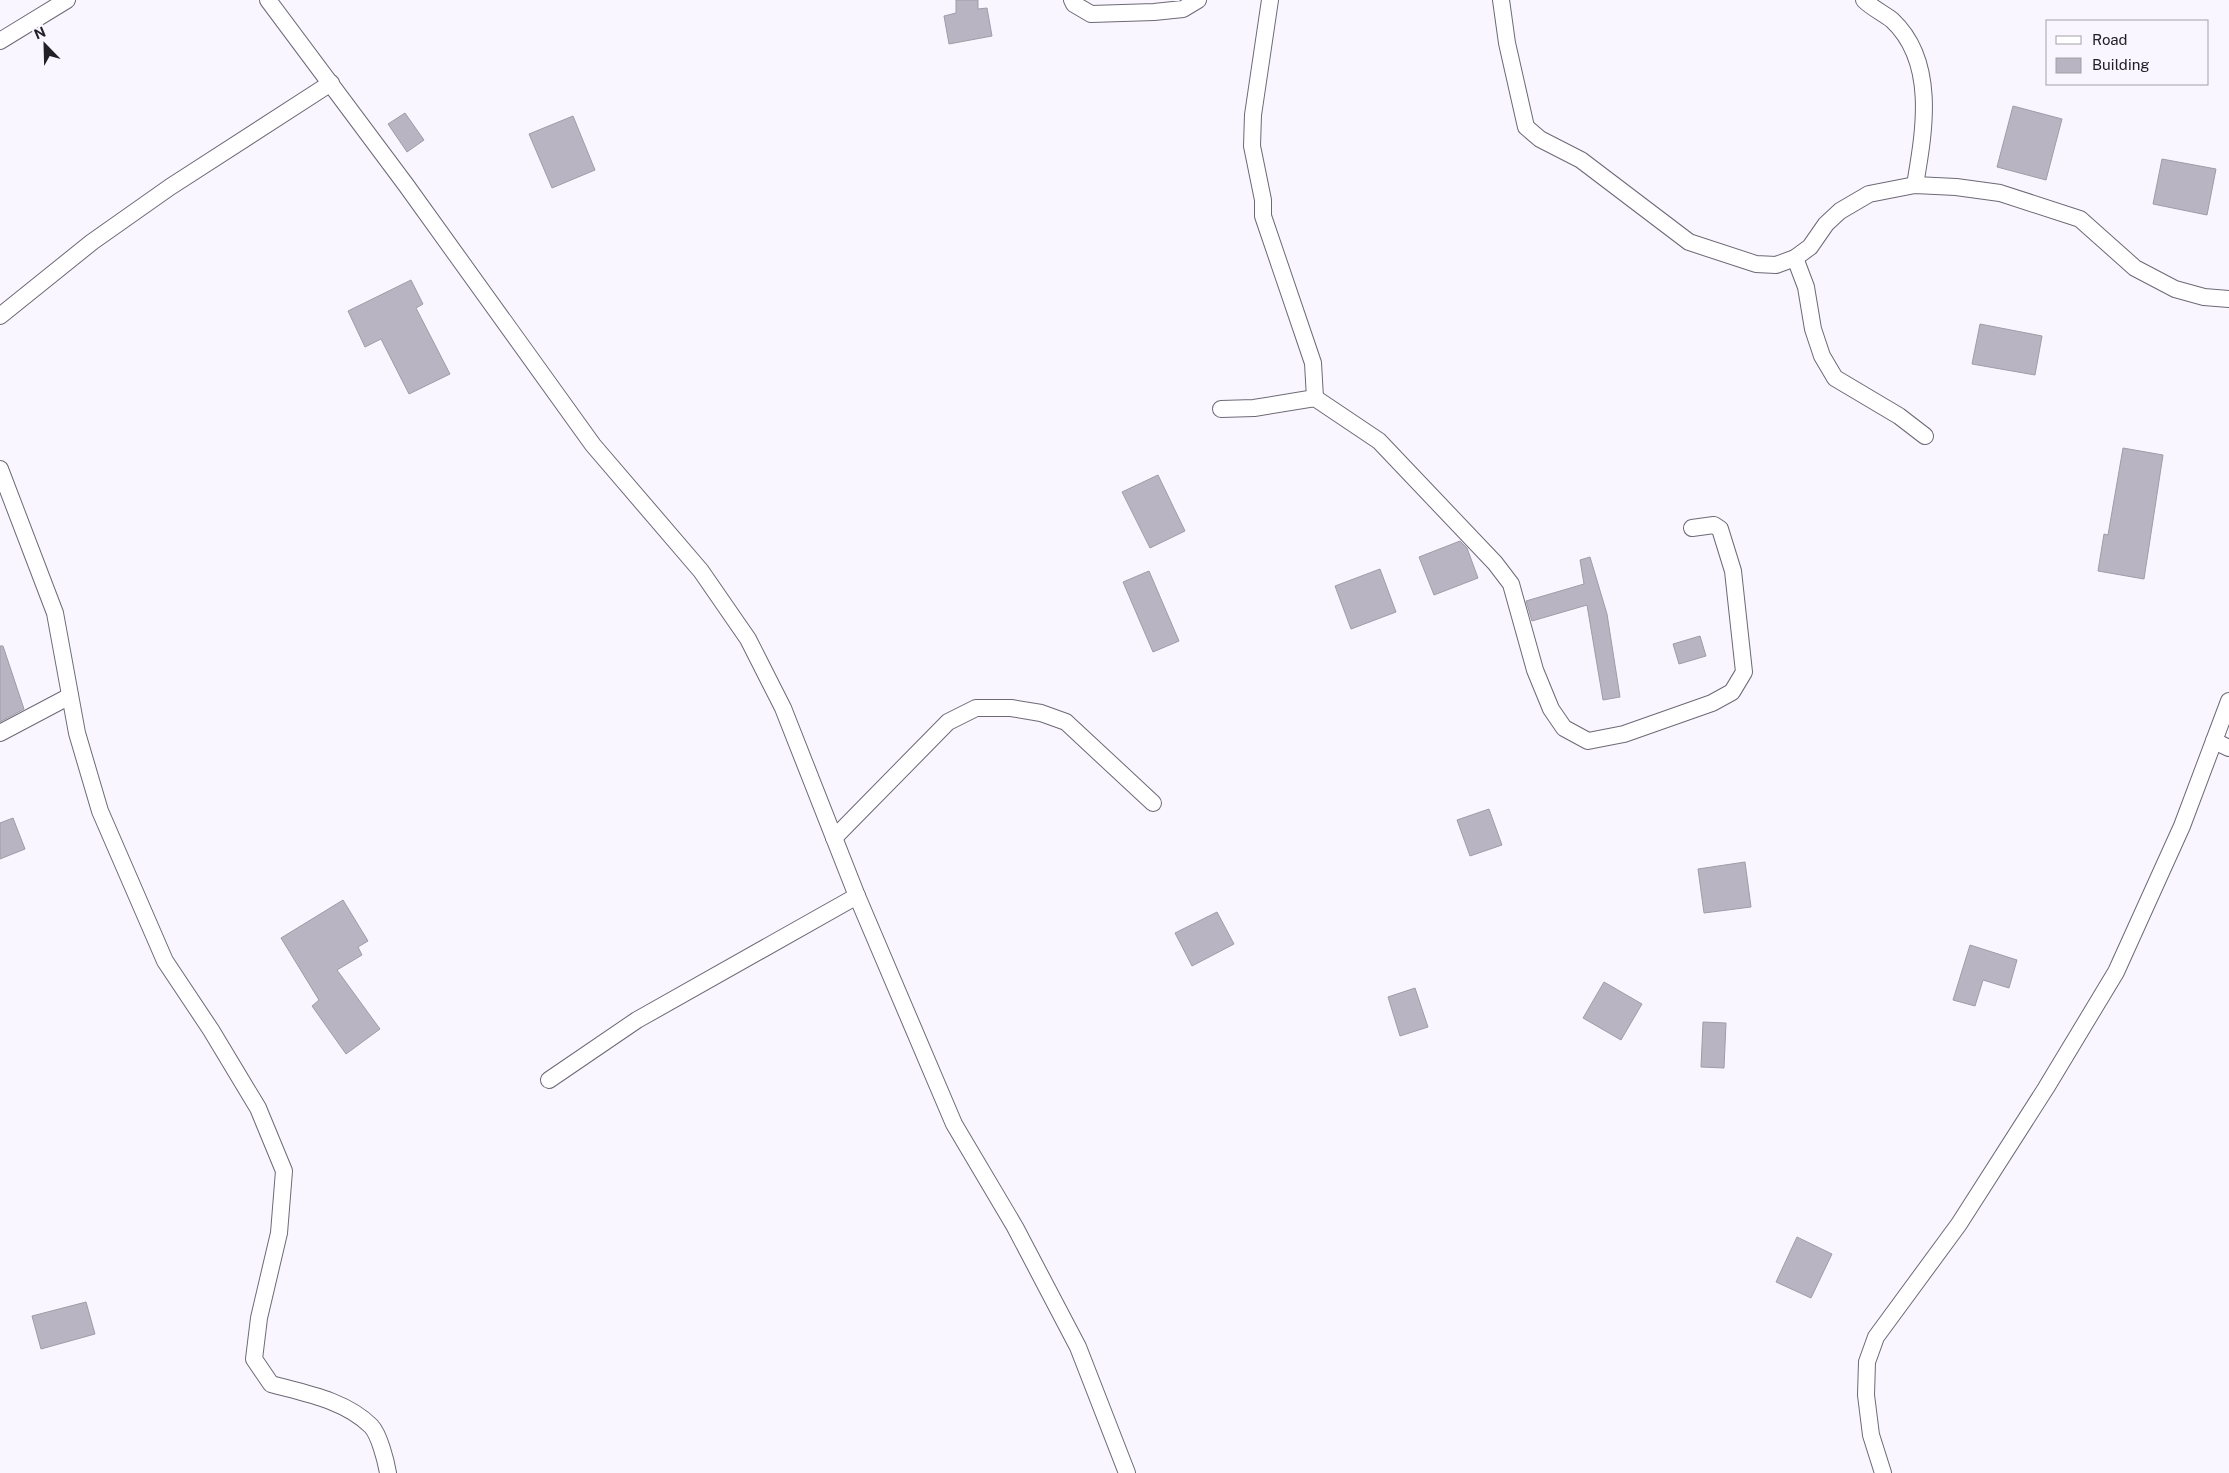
<svg xmlns="http://www.w3.org/2000/svg" width="2229" height="1473" font-family="'Public Sans',sans-serif">
  <rect width="100%" height="100%" fill="#f9f6ff"/>
  <!-- building -->
  <g fill="#b9b4c2" stroke="#a09ba9">
    <polygon points="956,0 978,0 978,9 987,8 992,36 949,44 944,16 956,13"/>
    <polygon points="2013,106 2062,119 2046,180 1997,167"/>
    <polygon points="405,113 424,140 407,152 388,124"/>
    <polygon points="573,116 595,170 552,188 529,134"/>
    <polygon points="2162,159 2216,169 2207,215 2153,204"/>
    <polygon points="411,280 423,304 416,308 450,374 409,394 381,339 365,347 348,311"/>
    <polygon points="1980,324 2042,336 2035,375 1972,364"/>
    <polygon points="2123,448 2163,455 2144,579 2098,571 2104,534 2108,535"/>
    <polygon points="1158,475 1185,531 1150,548 1122,492"/>
    <polygon points="1460,541 1467,548 1478,578 1434,595 1419,557"/>
    <polygon points="1590,557 1607,614 1620,697 1603,700 1587,605 1532,621 1526,601 1584,584 1580,560"/>
    <polygon points="1380,569 1396,612 1351,629 1335,586"/>
    <polygon points="1149,571 1179,641 1153,652 1123,582"/>
    <polygon points="1700,636 1706,656 1679,664 1673,644"/>
    <polygon points="0,646 3,646 24,709 0,722"/>
    <polygon points="1489,809 1502,845 1470,856 1457,820"/>
    <polygon points="13,818 25,849 0,859 0,823"/>
    <polygon points="1745,862 1751,907 1704,913 1698,869"/>
    <polygon points="343,900 368,941 358,947 362,955 337,970 380,1029 346,1054 312,1006 319,1000 281,938"/>
    <polygon points="1217,912 1234,944 1192,966 1175,933"/>
    <polygon points="1970,945 2017,960 2009,988 1983,980 1975,1006 1953,1000"/>
    <polygon points="1604,982 1642,1004 1621,1040 1583,1018"/>
    <polygon points="1415,988 1428,1027 1400,1036 1388,997"/>
    <polygon points="1703,1022 1726,1023 1724,1068 1701,1067"/>
    <polygon points="1797,1237 1832,1254 1811,1298 1776,1282"/>
    <polygon points="86,1302 95,1334 41,1349 32,1316"/>
  </g>
  <g fill="none" stroke-linecap="round" stroke-linejoin="round">
    <defs>
      <g id="street">
        <polyline points="268,0 406,185 593,445 701,571 748,639 783,708 857,896 954,1124 1015,1227 1078,1347 1127,1473"/>
        <polyline points="1072,0 1074,4 1091,14 1154,12 1183,9 1198,0"/>
        <polyline points="1270,0 1253,115 1252,146 1263,200 1263,216 1313,363 1315,398"/>
        <polyline points="1501,0 1507,43 1526,127 1540,139 1581,160 1689,242 1756,264 1776,265 1795,258 1810,247 1826,224 1840,211 1869,194 1915,185 1956,187 2000,193 2080,219 2135,268 2175,289 2204,297 2229,299"/>
        <path d="M1864 0C1872 8 1883 13 1892 20 1937 62 1924 132 1915 185"/>
        <polyline points="0,41 67,0"/>
        <polyline points="1795,258 1806,287 1813,329 1822,356 1835,378 1899,416 1925,436"/>
        <polyline points="0,316 92,242 170,187 331,83"/>
        <polyline points="1221,409 1254,408 1315,398 1379,441 1495,563 1511,584 1535,670 1551,709 1564,728 1588,741 1624,734 1712,703 1732,692 1744,672 1733,571 1720,529 1714,525 1692,528"/>
        <path d="M0 469 55 613 77 733 100 811 165 961 211 1030 258 1108 284 1171 279 1233 259 1318 254 1359 271 1384C304 1393 345 1400 371 1426 379 1434 386 1461 388 1473"/>
        <polyline points="0,733 70,696"/>
        <polyline points="2214,741 2229,748"/>
        <polyline points="834,838 948,722 976,708 1011,708 1041,713 1066,722 1153,803"/>
        <polyline points="549,1080 637,1020 857,896"/>
        <polyline points="1883,1473 1871,1435 1866,1395 1867,1362 1876,1337 1959,1224 2046,1088 2116,972 2182,826 2229,701"/>
      </g>
    </defs>
    <!-- street casing -->
    <use href="#street" stroke="#6d6976" stroke-width="18"/>
    <!-- street -->
    <use href="#street" stroke="#fff" stroke-width="16"/>
  </g>
  <!-- legend -->
  <rect x="2046" y="20" width="162" height="65" fill="#f9f6ff" stroke="#a3a0a8"/>
  <rect x="2056" y="36" width="25" height="8" fill="#ffffff" stroke="#a3a0a8"/>
  <text x="2092" y="45" font-size="15" fill="#222025">Road</text>
  <rect x="2056" y="58" width="25" height="15" fill="#b9b4c2" stroke="#a3a0a8"/>
  <text x="2092" y="70" font-size="15" fill="#222025">Building</text>
  <!-- north arrow -->
  <g transform="translate(45 45) rotate(337)" stroke="#f9f6ff" stroke-width="4" paint-order="stroke">
  <path d="M0-4L9 19L0 12L-9 19Z" fill="#222025"/>
  <text y="-8" font-size="14" font-weight="bold" text-anchor="middle" fill="#222025">N</text>
  </g>
</svg>
